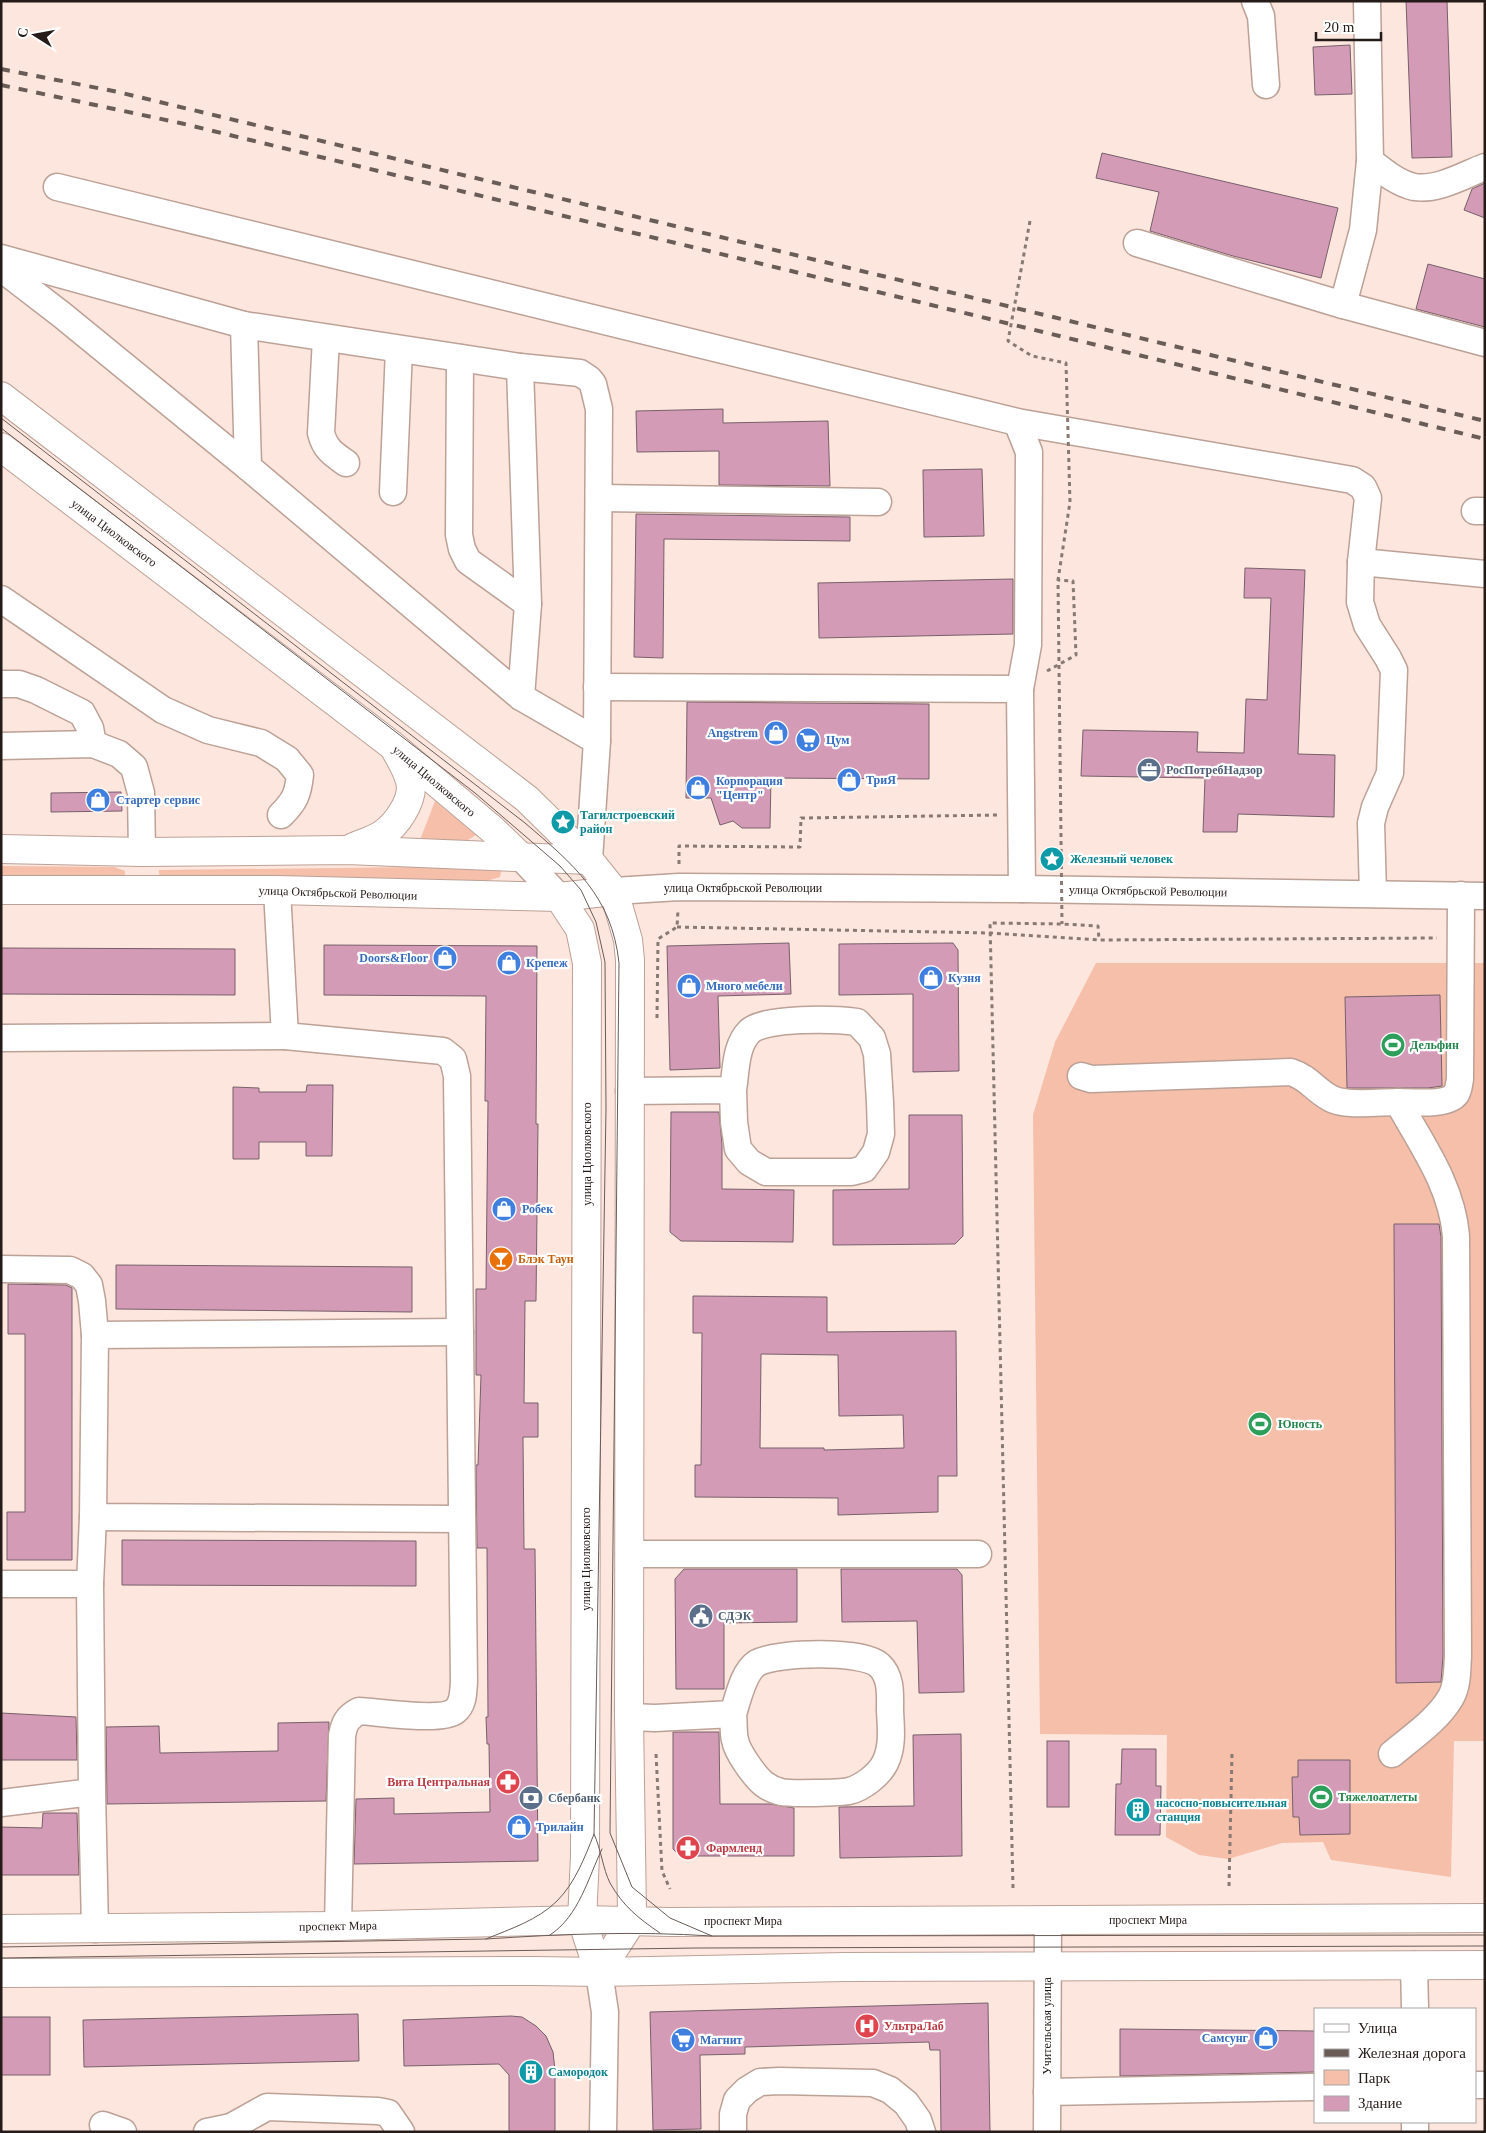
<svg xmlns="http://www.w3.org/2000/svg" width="1486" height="2133" font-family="'Times New Roman',serif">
  <rect width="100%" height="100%" fill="#fde6dd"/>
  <!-- green -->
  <g fill="#f5bfaa">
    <polygon points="435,801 476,835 463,843 420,840"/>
    <polygon points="1,866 114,867 125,871 125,882 1,882"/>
    <polygon points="502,866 500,877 476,884 160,883 159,870"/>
    <polygon points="1096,963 1485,963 1485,1741 1454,1741 1451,1877 1331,1860 1323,1842 1282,1843 1228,1859 1199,1855 1166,1837 1167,1735 1040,1734 1033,1115 1055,1042"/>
  </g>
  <!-- building -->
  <g fill="#d39bb6" stroke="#77606b" fill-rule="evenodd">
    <polygon points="1406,1 1447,1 1452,157 1412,158"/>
    <polygon points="1350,45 1352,94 1315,95 1313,47"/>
    <polygon points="1102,153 1338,208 1321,278 1233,256 1150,231 1159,192 1096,178"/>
    <polygon points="1485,183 1485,218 1464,210 1472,189"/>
    <polygon points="1428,264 1485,279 1485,327 1416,309"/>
    <polygon points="723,409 723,423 828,421 830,486 719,485 719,451 637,452 636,411"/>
    <polygon points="982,469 984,536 924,537 923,470"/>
    <polygon points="636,514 850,517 850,541 664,539 663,658 634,657"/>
    <polygon points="1245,568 1305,570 1298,754 1335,755 1334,817 1238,814 1237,832 1203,832 1205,778 1081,776 1083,730 1198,732 1197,752 1244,753 1246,699 1267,700 1271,598 1244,598"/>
    <polygon points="1013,579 1013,634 819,638 818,583"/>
    <polygon points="687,702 929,704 929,779 771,778 770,828 742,828 733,821 720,825 711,798 686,798"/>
    <polygon points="121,792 122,811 51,812 51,793"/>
    <polygon points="789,943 791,994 718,996 720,1068 670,1070 667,946"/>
    <polygon points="953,943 958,950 959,1071 913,1072 913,994 839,995 839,944"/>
    <polygon points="324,945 537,946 536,1124 538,1124 536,1301 525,1301 524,1403 538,1403 538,1437 523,1437 524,1549 535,1549 538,1861 354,1864 356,1799 394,1798 394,1814 490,1812 489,1744 487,1744 486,1717 488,1717 487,1548 477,1548 476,1465 478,1465 481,1375 476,1375 476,1289 486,1289 488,1101 485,1101 486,996 324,995"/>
    <polygon points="1,948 235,949 235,995 1,994"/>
    <polygon points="1440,995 1442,1086 1428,1088 1347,1088 1345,997"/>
    <polygon points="307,1085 333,1085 332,1156 306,1156 306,1142 259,1142 259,1159 233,1159 233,1087 259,1088 259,1092 306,1092"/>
    <polygon points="671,1112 719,1112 722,1144 722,1189 794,1190 793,1242 681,1241 670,1232"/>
    <polygon points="909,1115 962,1115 963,1236 955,1244 833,1245 833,1190 909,1189"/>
    <polygon points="1394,1224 1439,1224 1441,1237 1443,1656 1441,1682 1396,1683"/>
    <polygon points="116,1265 412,1267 412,1312 116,1309"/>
    <polygon points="8,1284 66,1285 72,1288 72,1560 7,1560 7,1512 25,1512 25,1334 8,1334"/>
    <path d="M693 1296 827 1297V1332L956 1331 957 1476H938V1512L838 1515V1498L695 1497V1465H701L702 1333H693ZM761 1354 838 1355 839 1416 903 1415 904 1448 824 1450V1448H760Z"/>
    <polygon points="122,1540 416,1541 416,1586 122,1585"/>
    <polygon points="684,1569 797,1569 797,1622 724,1623 724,1689 676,1689 675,1579"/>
    <polygon points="841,1569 957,1569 962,1575 964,1692 919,1693 917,1621 842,1622"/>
    <polygon points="1,1713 76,1717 77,1760 1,1760"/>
    <polygon points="329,1722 326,1801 107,1804 106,1727 159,1726 160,1753 278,1751 278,1723"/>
    <polygon points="673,1732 719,1732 720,1804 770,1804 794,1808 794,1856 680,1856 673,1849"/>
    <polygon points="961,1734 962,1856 840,1858 839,1807 914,1806 913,1735"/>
    <rect x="1047" y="1741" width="22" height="66"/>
    <polygon points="1122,1749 1156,1749 1156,1786 1161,1786 1160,1835 1115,1835 1116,1784 1121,1784"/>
    <polygon points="1298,1760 1350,1760 1350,1834 1300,1835 1299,1817 1293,1817 1292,1777 1298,1777"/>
    <polygon points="43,1813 77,1813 79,1875 1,1875 1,1827 42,1828"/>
    <polygon points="988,2003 990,2132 941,2132 940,2050 930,2050 929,2042 745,2047 745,2054 700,2055 701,2129 653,2130 650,2012"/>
    <polygon points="358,2014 359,2061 84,2067 83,2020"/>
    <polygon points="511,2016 522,2017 536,2026 546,2036 553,2052 555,2070 555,2132 509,2132 509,2075 499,2064 404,2066 403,2020"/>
    <rect x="1" y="2017" width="49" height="58"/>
    <polygon points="1120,2029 1315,2031 1315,2072 1120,2076"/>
  </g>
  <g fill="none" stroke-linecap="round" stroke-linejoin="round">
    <defs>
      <g id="minor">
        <polyline points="1255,1 1261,16 1266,85"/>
        <path d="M1370 161C1383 171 1397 183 1414 187 1437 191 1464 175 1485 167"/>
        <polyline points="57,187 1017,422 1352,480 1363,487 1368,498 1361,562 1360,602 1367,625 1388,658 1394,670 1390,773 1375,807 1371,823 1373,894"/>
        <polyline points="1137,243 1343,305 1485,343"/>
        <polyline points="1,258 244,325 520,367 580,373 589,379 593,384 599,409 597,741 589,860"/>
        <polyline points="1,268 62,315 248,467 521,697 597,741"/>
        <polyline points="1343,305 1363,230 1370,161 1367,1"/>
        <polyline points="244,325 248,467"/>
        <path d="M326 338 321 433C325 449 333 454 346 463"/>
        <polyline points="460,358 459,535 462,549 468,561 528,604"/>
        <polyline points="520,367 528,604 521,697"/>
        <polyline points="1017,422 1029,452 1028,645 1020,689 1022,889"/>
        <polyline points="393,492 399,349"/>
        <polyline points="599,498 878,502"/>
        <polyline points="1475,511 1485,511"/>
        <polyline points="1361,562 1485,574"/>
        <path d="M1 599 163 710 208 730 261 743 287 759 300 775C298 794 295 801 281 815"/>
        <polyline points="1,684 19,684 36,690 82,713 90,728 93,744"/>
        <polyline points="597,687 1020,689"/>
        <polyline points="1,746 93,744 119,754 134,767 141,793 142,852"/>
        <polyline points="521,857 559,897"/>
        <path d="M277 890 285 1036 443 1051 453 1059 457 1076 464 1682C463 1692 464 1704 455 1711 441 1722 379 1712 359 1711 347 1717 344 1724 342 1736L338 1926"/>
        <polyline points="614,891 679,887 1022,889 1485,896"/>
        <polyline points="1,1038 285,1036"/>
        <path d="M1081 1076 1091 1079 1291 1072C1309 1078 1315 1090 1330 1098 1345 1107 1380 1102 1398 1102"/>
        <path d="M629 1091 733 1090 734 1122 738 1149 749 1162 766 1172H852L864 1169 876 1152 881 1134 880 1102 877 1054 872 1038 857 1022C835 1019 766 1017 750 1031 735 1045 736 1072 733 1090"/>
        <polyline points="1,1269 70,1270 82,1276 89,1285 92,1301 95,1335"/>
        <polyline points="460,1332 95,1335 93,1517 462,1519"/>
        <polyline points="93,1517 90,1584 92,1792 95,1929"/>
        <polyline points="629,1554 978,1554"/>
        <polyline points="1,1584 90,1584"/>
        <path d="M629 1717 655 1718 733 1714C734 1722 733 1732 735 1740 737 1752 755 1777 764 1784 768 1787 776 1791 781 1792 789 1794 841 1793 849 1791 862 1788 879 1775 885 1763 893 1747 891 1729 890 1711 890 1695 892 1677 879 1665 862 1650 777 1652 757 1663 743 1672 738 1699 733 1714"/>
        <path d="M1392 1754C1412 1737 1438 1720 1451 1697 1458 1685 1457 1669 1458 1656L1456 1236C1452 1186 1422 1145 1398 1102 1412 1102 1447 1106 1456 1094 1459 1089 1459 1084 1460 1079L1461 895"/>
        <polyline points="1,1803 92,1792"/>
        <polyline points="1414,1965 1415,2009"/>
        <polyline points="599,1972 605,2012 603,2132"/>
        <polyline points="1475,2085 1485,2085"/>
        <polyline points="1047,2092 1315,2087"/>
        <polyline points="1415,2122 1415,2132"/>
        <polyline points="103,2125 123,2132"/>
        <polyline points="207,2132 231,2127 267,2107 378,2111 388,2113 401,2132"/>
        <polyline points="733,2132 733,2114 737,2100 747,2090 760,2082 779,2081 873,2083 890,2090 906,2103 918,2120 922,2132"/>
        <polyline points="1047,2132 1048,1920"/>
      </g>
      <g id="major">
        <polyline points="1,396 527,799 589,860 614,891 628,940 630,960 629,1717 632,1914 632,1921 599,1972"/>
        <polyline points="1,447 393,746 493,830 521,857"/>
        <path d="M352 848C362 843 375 840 384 833 397 824 411 803 411 787 410 774 402 762 396 751"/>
        <polyline points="1,849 142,852 347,850 589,860"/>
        <polyline points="1,890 277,890 559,897 614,891"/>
        <polyline points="559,897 580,929 587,963 585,1856 582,1920 599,1972"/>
        <polyline points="1,1929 338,1926 582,1920 670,1922 1485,1918"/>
        <polyline points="1,1973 534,1971 599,1972 844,1967 1485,1965"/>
      </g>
    </defs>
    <!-- minor casing -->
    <use href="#minor" stroke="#bca197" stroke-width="29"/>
    <!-- major casing -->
    <use href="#major" stroke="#bca197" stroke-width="30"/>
    <!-- path -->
    <g stroke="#897973" stroke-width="3" stroke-dasharray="4 4" stroke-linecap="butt">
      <polyline points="1047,671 1076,655 1073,581 1058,580"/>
      <polyline points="679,864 679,846 800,847 801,818 998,815"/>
      <polyline points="677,927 991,933 1099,940 1437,938"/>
      <polyline points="657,1018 658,939 677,927 678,910"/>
      <polyline points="656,1754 662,1871 670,1889"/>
      <polyline points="1229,1886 1232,1753"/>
      <polyline points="1013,1888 990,923 1062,924 1098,926 1099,940"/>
    </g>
    <!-- minor -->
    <use href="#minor" stroke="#fff" stroke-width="26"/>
    <!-- major -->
    <use href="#major" stroke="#fff" stroke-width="28"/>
    <!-- tram -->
    <g stroke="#6a5c57" stroke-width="1">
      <path d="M1 418 525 823C573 864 612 896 619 963L610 1833 632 1887 670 1918 712 1936"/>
      <path d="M1 428 475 793 560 866 581 890 596 922 605 962 606 1108 594 1834C585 1857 575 1883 557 1901 538 1920 510 1929 486 1939"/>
      <path d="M594 1834C601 1849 603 1869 610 1883 623 1906 638 1918 660 1933"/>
      <path d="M550 1935C579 1916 588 1878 602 1849"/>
      <path d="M1 1947 486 1939C561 1934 636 1931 712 1936L1485 1935"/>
      <polyline points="1,1958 696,1948 1485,1946"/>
    </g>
    <!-- rail -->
    <g stroke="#6a5c57" stroke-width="4" stroke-dasharray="9 9" stroke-linecap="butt">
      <polyline points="1,69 118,92 1485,421"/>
      <polyline points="1,85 180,123 1485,439"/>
    </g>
    <!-- path-bridge -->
    <polyline stroke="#897973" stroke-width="3" stroke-dasharray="4 4" stroke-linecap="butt" points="1030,221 1008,341 1032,356 1066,363 1070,502 1058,580 1062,924"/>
  </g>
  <!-- icons -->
  <defs>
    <symbol id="shop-disc" viewBox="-11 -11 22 22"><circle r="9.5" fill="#3f7fe0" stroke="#fff"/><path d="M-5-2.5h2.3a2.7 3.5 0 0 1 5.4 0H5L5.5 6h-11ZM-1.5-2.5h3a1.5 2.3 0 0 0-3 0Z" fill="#fff"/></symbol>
    <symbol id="supermarket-disc" viewBox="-11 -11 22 22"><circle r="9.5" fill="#3f7fe0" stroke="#fff"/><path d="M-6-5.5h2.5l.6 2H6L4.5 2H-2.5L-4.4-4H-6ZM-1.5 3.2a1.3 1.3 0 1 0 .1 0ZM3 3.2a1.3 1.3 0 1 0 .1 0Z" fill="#fff"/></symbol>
    <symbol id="office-disc" viewBox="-11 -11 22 22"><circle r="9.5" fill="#5c6f8a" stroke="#fff"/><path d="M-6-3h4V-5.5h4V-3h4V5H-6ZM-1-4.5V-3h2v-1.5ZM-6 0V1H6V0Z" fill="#fff"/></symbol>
    <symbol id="sight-disc" viewBox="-11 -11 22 22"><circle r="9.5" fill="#0f9aa8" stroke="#fff"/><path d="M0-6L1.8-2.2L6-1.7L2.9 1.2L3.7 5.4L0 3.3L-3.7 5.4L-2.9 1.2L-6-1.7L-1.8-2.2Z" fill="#fff"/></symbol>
    <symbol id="stadium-disc" viewBox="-11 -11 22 22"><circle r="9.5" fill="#2e9e5b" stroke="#fff"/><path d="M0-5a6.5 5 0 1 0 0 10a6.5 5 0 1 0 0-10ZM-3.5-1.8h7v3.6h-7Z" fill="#fff"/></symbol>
    <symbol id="bar-disc" viewBox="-11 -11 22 22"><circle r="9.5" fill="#e8710a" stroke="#fff"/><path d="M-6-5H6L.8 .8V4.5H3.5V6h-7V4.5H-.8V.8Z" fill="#fff"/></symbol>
    <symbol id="civic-disc" viewBox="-11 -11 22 22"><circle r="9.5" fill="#5c6f8a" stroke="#fff"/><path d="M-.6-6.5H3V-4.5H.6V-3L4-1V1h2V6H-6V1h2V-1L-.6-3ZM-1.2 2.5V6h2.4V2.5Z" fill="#fff"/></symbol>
    <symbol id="pharmacy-disc" viewBox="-11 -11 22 22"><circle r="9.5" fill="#e0444e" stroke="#fff"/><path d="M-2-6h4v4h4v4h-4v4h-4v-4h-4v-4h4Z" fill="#fff"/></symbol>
    <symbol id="bank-disc" viewBox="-11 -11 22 22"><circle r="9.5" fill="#5c6f8a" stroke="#fff"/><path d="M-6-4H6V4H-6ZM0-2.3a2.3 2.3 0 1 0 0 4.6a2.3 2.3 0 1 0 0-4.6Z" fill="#fff"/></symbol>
    <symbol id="building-disc" viewBox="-11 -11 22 22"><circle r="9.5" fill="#0f9aa8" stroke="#fff"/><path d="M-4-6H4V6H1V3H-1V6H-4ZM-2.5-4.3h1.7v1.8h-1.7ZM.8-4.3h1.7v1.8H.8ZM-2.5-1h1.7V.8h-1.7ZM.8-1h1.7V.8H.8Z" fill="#fff"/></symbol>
    <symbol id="hospital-disc" viewBox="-11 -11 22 22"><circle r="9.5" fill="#e0444e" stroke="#fff"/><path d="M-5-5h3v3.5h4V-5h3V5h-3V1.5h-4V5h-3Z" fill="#fff"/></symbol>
  </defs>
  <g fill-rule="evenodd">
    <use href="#shop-disc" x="762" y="719" width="28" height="28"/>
    <use href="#supermarket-disc" x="794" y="726" width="28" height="28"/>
    <use href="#office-disc" x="1135" y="756" width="28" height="28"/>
    <use href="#shop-disc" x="835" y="766" width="28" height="28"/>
    <use href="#shop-disc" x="684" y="774" width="28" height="28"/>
    <use href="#shop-disc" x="84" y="786" width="28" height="28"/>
    <use href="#sight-disc" x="549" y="808" width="28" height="28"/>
    <use href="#sight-disc" x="1038" y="845" width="28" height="28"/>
    <use href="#shop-disc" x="431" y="944" width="28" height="28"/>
    <use href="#shop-disc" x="495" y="949" width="28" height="28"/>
    <use href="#shop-disc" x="917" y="964" width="28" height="28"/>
    <use href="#shop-disc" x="675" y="972" width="28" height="28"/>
    <use href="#stadium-disc" x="1379" y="1031" width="28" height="28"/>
    <use href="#shop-disc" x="490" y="1195" width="28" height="28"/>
    <use href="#bar-disc" x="487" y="1245" width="28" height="28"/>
    <use href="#stadium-disc" x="1246" y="1410" width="28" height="28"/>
    <use href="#civic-disc" x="687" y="1602" width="28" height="28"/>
    <use href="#pharmacy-disc" x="494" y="1768" width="28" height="28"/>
    <use href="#stadium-disc" x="1307" y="1783" width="28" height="28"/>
    <use href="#bank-disc" x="517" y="1784" width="28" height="28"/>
    <use href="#building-disc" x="1124" y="1796" width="28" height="28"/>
    <use href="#shop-disc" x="505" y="1813" width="28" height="28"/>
    <use href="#pharmacy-disc" x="674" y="1834" width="28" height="28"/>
    <use href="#hospital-disc" x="853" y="2012" width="28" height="28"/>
    <use href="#shop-disc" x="1252" y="2024" width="28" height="28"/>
    <use href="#supermarket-disc" x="669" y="2026" width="28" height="28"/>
    <use href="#building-disc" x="517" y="2058" width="28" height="28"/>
  </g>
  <g text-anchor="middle" stroke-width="4.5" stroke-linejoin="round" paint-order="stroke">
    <!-- street labels -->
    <g font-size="12" fill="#251b18" stroke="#fff">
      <text transform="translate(114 533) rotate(37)" y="4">улица Циолковского</text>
      <text transform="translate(434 781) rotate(40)" y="4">улица Циолковского</text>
      <text x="743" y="892">улица Октябрьской Революции</text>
      <text transform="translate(1148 891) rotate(1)" y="4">улица Октябрьской Революции</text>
      <text transform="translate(338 893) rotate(2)" y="4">улица Октябрьской Революции</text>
      <text transform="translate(587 1154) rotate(-90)" y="4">улица Циолковского</text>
      <text transform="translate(586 1559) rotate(-90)" y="4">улица Циолковского</text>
      <text x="1148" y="1924">проспект Мира</text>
      <text x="743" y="1925">проспект Мира</text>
      <text transform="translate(338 1926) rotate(-1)" y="4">проспект Мира</text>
      <text transform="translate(1047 2026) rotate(-90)" y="4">Учительская улица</text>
    </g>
    <!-- shop labels -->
    <g font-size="12" font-weight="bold" fill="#366cbe" stroke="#fff" text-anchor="start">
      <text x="758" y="737" text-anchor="end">Angstrem</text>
      <text x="826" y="744">Цум</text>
      <text x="866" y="784">ТриЯ</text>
      <text x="716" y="785">Корпорация<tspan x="716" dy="14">"Центр"</tspan></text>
      <text x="116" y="804">Стартер сервис</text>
      <text x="428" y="962" text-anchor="end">Doors&amp;Floor</text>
      <text x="526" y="967">Крепеж</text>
      <text x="948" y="982">Кузня</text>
      <text x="706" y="990">Много мебели</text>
      <text x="522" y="1213">Робек</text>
      <text x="536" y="1831">Трилайн</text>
      <text x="1248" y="2042" text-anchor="end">Самсунг</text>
      <text x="700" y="2044">Магнит</text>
    </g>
    <!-- service labels -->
    <g font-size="12" font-weight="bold" fill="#4e5e75" stroke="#fff" text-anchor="start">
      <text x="1166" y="774">РосПотребНадзор</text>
      <text x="718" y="1620">СДЭК</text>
      <text x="548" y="1802">Сбербанк</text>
    </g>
    <!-- culture labels -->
    <g font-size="12" font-weight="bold" fill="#0d838f" stroke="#fff" text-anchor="start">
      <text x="580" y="819">Тагилстроевский<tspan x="580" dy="14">район</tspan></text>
      <text x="1070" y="863">Железный человек</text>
      <text x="1156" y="1807">насосно-повысительная<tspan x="1156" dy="14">станция</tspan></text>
      <text x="548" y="2076">Самородок</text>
    </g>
    <!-- leisure labels -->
    <g font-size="12" font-weight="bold" fill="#27864d" stroke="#fff" text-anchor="start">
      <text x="1410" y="1049">Дельфин</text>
      <text x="1278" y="1428">Юность</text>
      <text x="1338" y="1801">Тяжелоатлеты</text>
    </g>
    <!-- food labels -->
    <g font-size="12" font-weight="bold" fill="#c56008" stroke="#fff" text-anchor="start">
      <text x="518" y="1263">Блэк Таун</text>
    </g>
    <!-- health labels -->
    <g font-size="12" font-weight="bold" fill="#be3a42" stroke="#fff" text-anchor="start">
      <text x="490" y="1786" text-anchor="end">Вита Центральная</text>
      <text x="706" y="1852">Фармленд</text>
      <text x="884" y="2030">УльтраЛаб</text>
    </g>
  </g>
  <!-- border -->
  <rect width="1486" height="2133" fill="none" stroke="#251b18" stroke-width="5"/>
  <!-- legend -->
  <rect x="1314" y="2008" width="162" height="115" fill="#ffffff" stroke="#a8a4a3"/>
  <rect x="1324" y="2024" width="25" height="8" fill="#ffffff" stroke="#a8a4a3"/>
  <text x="1358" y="2033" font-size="15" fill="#251b18">Улица</text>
  <rect x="1324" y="2049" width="25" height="8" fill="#6a5c57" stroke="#a8a4a3"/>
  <text x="1358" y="2058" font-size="15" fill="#251b18">Железная дорога</text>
  <rect x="1324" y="2070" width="25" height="15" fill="#f5bfaa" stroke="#a8a4a3"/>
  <text x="1358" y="2083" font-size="15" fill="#251b18">Парк</text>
  <rect x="1324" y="2096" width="25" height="15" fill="#d39bb6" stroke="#a8a4a3"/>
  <text x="1358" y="2108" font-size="15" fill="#251b18">Здание</text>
  <!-- north arrow -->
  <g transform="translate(35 35) rotate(281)" stroke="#ffffff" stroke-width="4" paint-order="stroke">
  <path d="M0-4L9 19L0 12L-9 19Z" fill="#251b18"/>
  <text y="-8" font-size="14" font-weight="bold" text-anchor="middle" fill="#251b18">С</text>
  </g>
  <!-- scale -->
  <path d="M1316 32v8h65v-8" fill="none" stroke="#251b18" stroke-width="2.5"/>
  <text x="1324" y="32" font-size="15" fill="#251b18" stroke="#ffffff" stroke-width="4" paint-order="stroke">20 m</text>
</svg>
